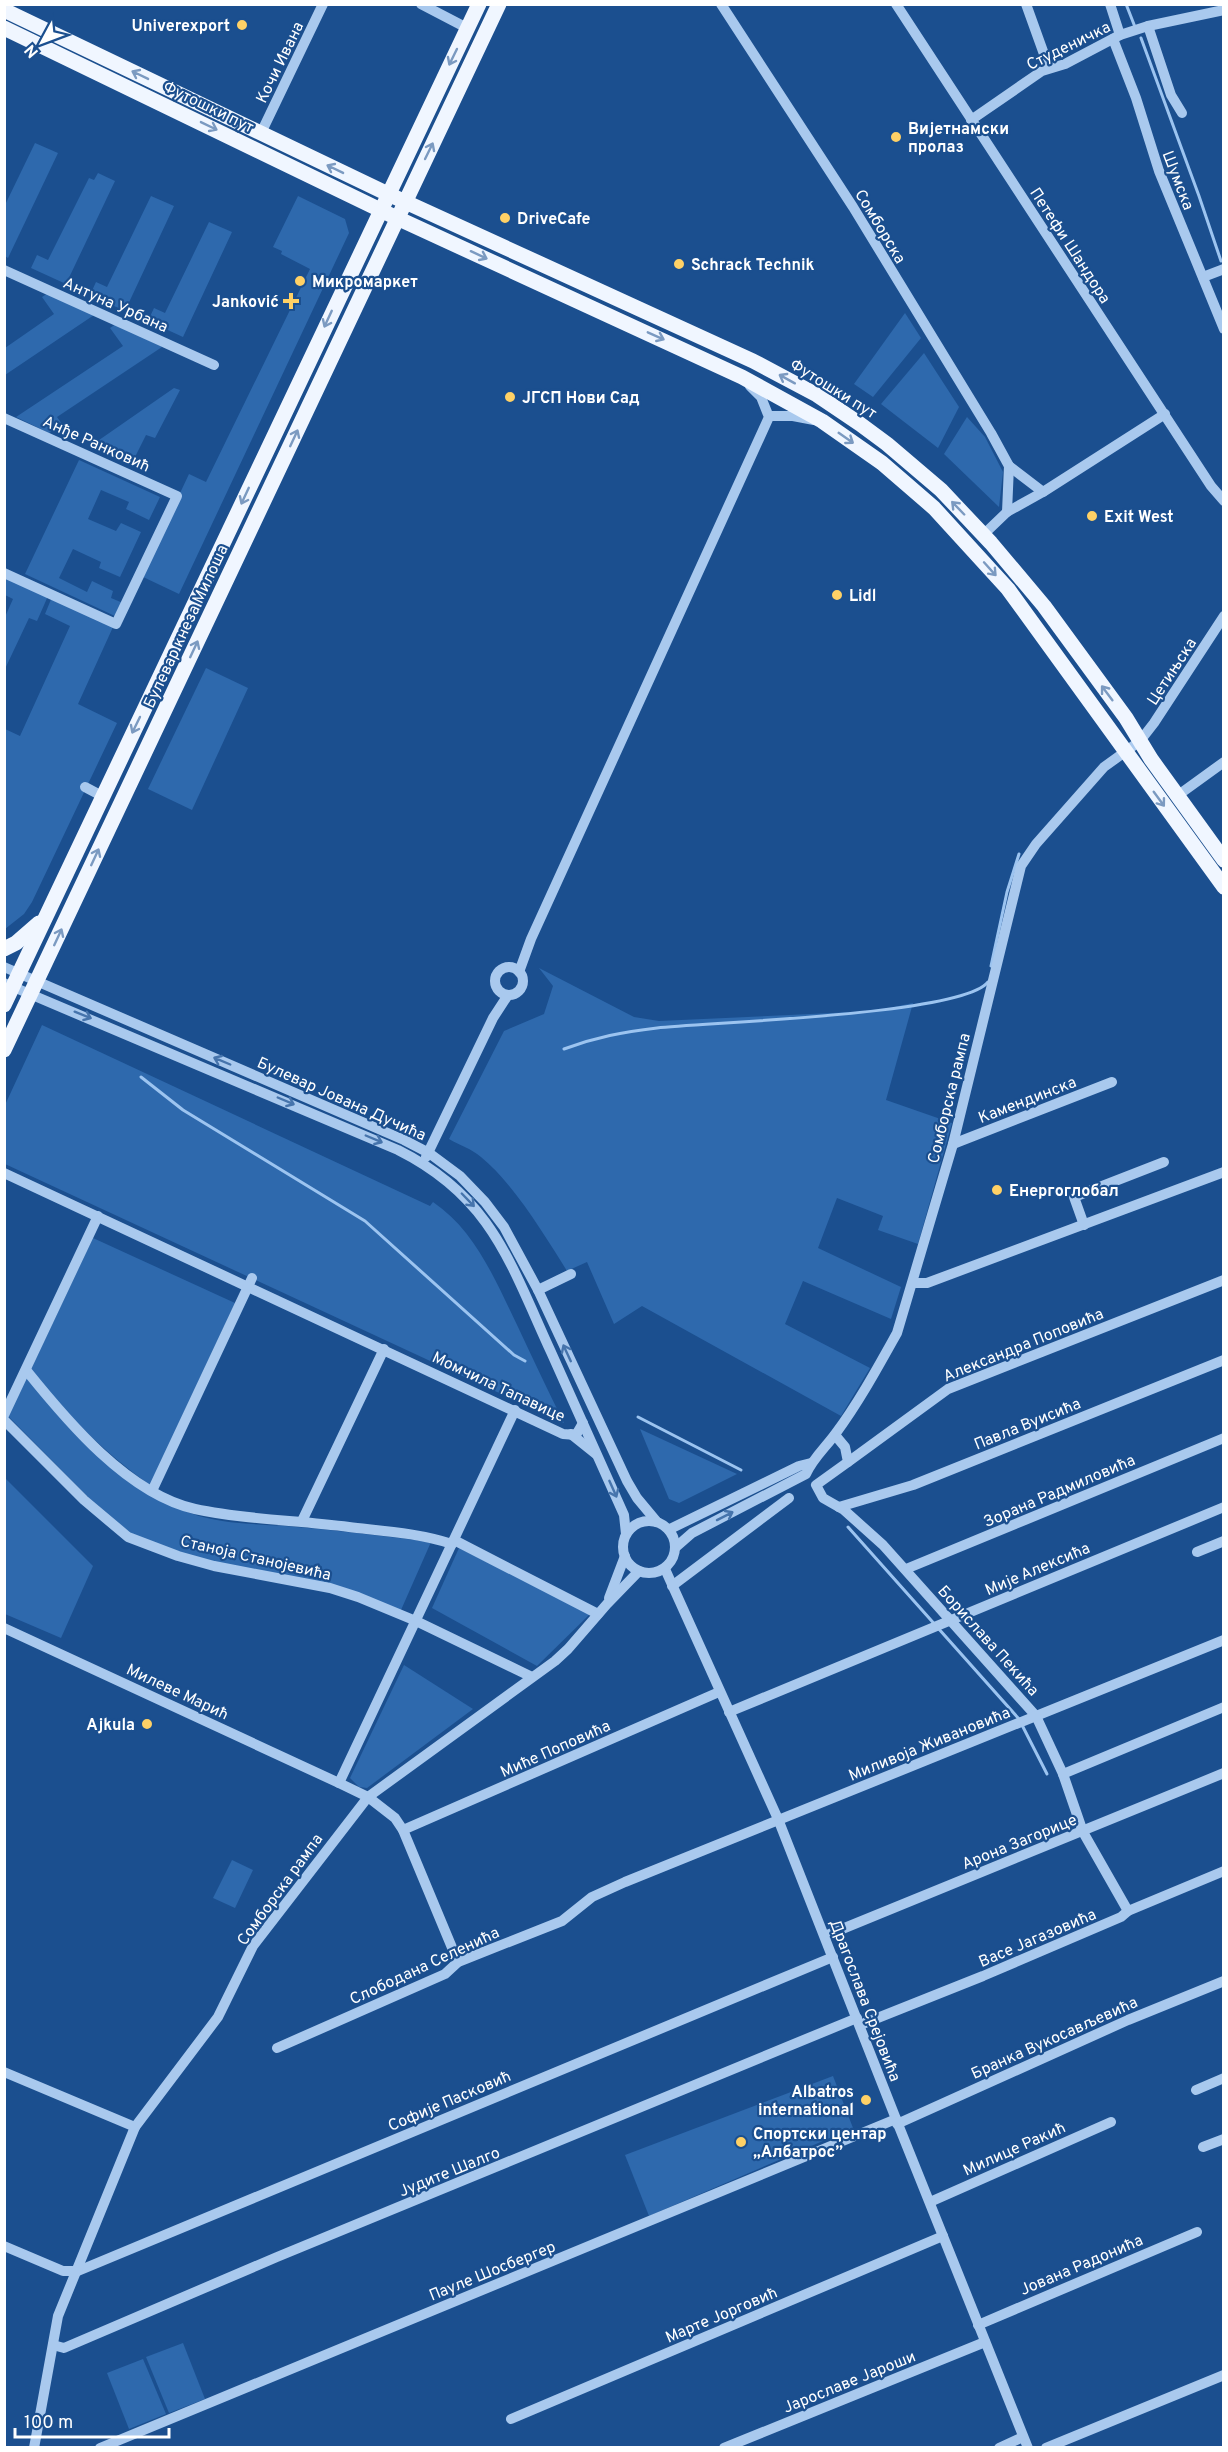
<svg xmlns="http://www.w3.org/2000/svg" width="1228" height="2452" font-family="Overpass,sans-serif">
  <rect width="100%" height="100%" fill="#1b4f8f"/>
  <!-- green -->
  <g fill="#2e69ad">
    <polygon points="35,143 58,153 8,258 5,256 5,205"/>
    <polygon points="98,173 115,181 66,284 31,268 37,255 48,260 89,178 94,180"/>
    <polygon points="151,196 174,206 125,311 90,295 96,282 107,287"/>
    <polygon points="298,196 345,219 349,233 179,594 141,576 189,474 206,482 310,269 281,254 282,251 273,247"/>
    <polygon points="209,222 232,232 183,337 148,321 154,308 165,313"/>
    <polygon points="48,293 94,315 5,375 5,348 54,314 42,297"/>
    <polygon points="905,313 921,338 873,397 854,384"/>
    <polygon points="116,324 162,347 57,417 62,424 49,433 16,417 123,346 110,328"/>
    <polygon points="924,353 959,407 938,448 881,404"/>
    <polygon points="174,388 180,390 155,438 146,435 131,465 89,447"/>
    <polygon points="967,417 985,437 1003,472 999,507 944,454"/>
    <polygon points="79,460 160,497 149,520 126,509 129,502 101,490 88,519 116,531 121,523 141,532 120,577 99,568 101,562 73,549 59,578 87,592 92,581 113,591 111,598 123,603 117,617 25,574"/>
    <polygon points="5,575 48,596 37,621 29,618 4,671 5,617 13,599 5,595"/>
    <polygon points="52,597 113,627 78,704 117,723 32,902 24,914 5,929 5,729 20,736 70,626 45,614"/>
    <polygon points="206,668 248,688 192,810 148,789"/>
    <path d="M539 968 634 1017 659 1021 875 1011 913 1003 886 1100 952 1123 918 1244 878 1230 883 1216 837 1198 818 1248 901 1287 891 1319 803 1281 785 1324 870 1368 841 1416 642 1306 614 1324 587 1262 567 1271C545 1236 513 1183 481 1157 472 1149 459 1145 449 1139L504 1031 544 1014 553 986Z"/>
    <path d="M42 1025 430 1206 433 1202C476 1231 496 1282 518 1327 533 1359 548 1391 564 1423L5 1164V1105Z"/>
    <path d="M93 1238 235 1303 150 1485C101 1450 68 1416 31 1369Z"/>
    <path d="M27 1377C71 1435 121 1486 190 1513 220 1524 254 1524 285 1526 334 1530 383 1536 431 1542L401 1610 177 1552 133 1535 88 1497 8 1416Z"/>
    <polygon points="640,1429 737,1474 679,1503 669,1499"/>
    <polygon points="4,1477 93,1566 61,1638 5,1614"/>
    <polygon points="459,1548 590,1614 537,1666 432,1608"/>
    <polygon points="404,1665 473,1709 367,1788 359,1787 350,1778"/>
    <polygon points="232,1860 253,1870 235,1908 213,1898"/>
    <polygon points="833,2076 853,2128 649,2216 625,2155"/>
    <polygon points="183,2343 205,2399 169,2413 146,2357"/>
    <polygon points="143,2359 166,2414 129,2429 107,2373"/>
  </g>
  <g fill="none" stroke-linecap="round" stroke-linejoin="round">
    <!-- stream -->
    <g stroke="#9cc4f0" stroke-width="3">
      <polyline points="1126,4 1135,27"/>
      <polyline points="1141,38 1199,196 1221,261"/>
      <polyline points="991,966 1007,892 1019,854"/>
      <path d="M564 1049C596 1037 623 1032 657 1028 710 1022 962 1015 988 982"/>
      <polyline points="141,1077 183,1110 365,1221 514,1355 525,1361"/>
      <polyline points="638,1417 741,1470"/>
      <polyline points="848,1527 1019,1719"/>
      <polyline points="1022,1725 1047,1774"/>
    </g>
    <!-- minor -->
    <g stroke="#a9c9ee" stroke-width="10">
      <polyline points="421,4 467,28"/>
      <polyline points="721,4 853,207 991,433 1009,466 1007,512"/>
      <polyline points="896,4 1211,486 1224,501"/>
      <polyline points="1026,4 1049,68"/>
      <polyline points="1110,4 1120,35"/>
      <polyline points="1148,26 1171,95 1182,113"/>
      <polyline points="1113,39 1136,98 1159,171 1224,329"/>
      <polyline points="971,120 1042,71 1065,64 1120,35 1148,26 1224,10"/>
      <polyline points="261,133 323,4"/>
      <polyline points="4,270 214,365"/>
      <polyline points="1203,277 1224,269"/>
      <polyline points="769,416 793,416 814,420"/>
      <polyline points="4,418 177,496 116,624 4,573"/>
      <polyline points="1009,466 1043,492"/>
      <polyline points="983,535 1007,512 1043,492 1165,414"/>
      <polyline points="85,787 102,796"/>
      <polyline points="1177,796 1224,762"/>
      <polyline points="4,967 404,1140 429,1153 460,1176 485,1202 504,1227 538,1290 627,1481 637,1498 657,1522"/>
      <circle cx="509" cy="981" r="14"/>
      <polyline points="519,972 531,939 769,417 761,397 750,386"/>
      <path d="M4 983 398 1150C492 1197 510 1263 551 1352 575 1406 600 1461 624 1515L626 1534"/>
      <polyline points="953,1144 1112,1082"/>
      <polyline points="426,1157 493,1018 508,995"/>
      <polyline points="4,1173 563,1434 576,1435 583,1423"/>
      <polyline points="1084,1225 1074,1197 1164,1162"/>
      <polyline points="913,1283 927,1283 1224,1172"/>
      <polyline points="538,1290 571,1274"/>
      <path d="M26 1370C67 1421 128 1494 195 1509 246 1520 297 1520 349 1527 383 1531 419 1533 452 1544"/>
      <polyline points="4,1415 98,1216"/>
      <polyline points="4,1420 84,1500 128,1537 178,1556 214,1566 330,1588 358,1597 416,1621 532,1677"/>
      <polyline points="571,1434 596,1454"/>
      <polyline points="835,1435 845,1447 848,1462 816,1485 823,1498 844,1510 883,1545 1036,1716 1063,1774 1083,1832 1128,1911"/>
      <polyline points="848,1462 948,1389 1224,1280"/>
      <polyline points="152,1491 252,1278"/>
      <polyline points="839,1507 913,1485 1224,1360"/>
      <circle cx="649" cy="1547" r="26"/>
      <polyline points="302,1521 384,1349"/>
      <polyline points="670,1529 799,1466 811,1463"/>
      <polyline points="454,1540 598,1614"/>
      <path d="M676 1547 692 1533 806 1474C813 1458 826 1447 836 1433 859 1402 878 1367 897 1333L953 1144 1021 866 1036 844 1104 767 1140 741 1154 723 1224 616"/>
      <polyline points="1197,1552 1224,1541"/>
      <polyline points="665,1569 778,1819 896,2119 1028,2448"/>
      <polyline points="906,1569 1224,1438"/>
      <polyline points="672,1586 789,1498"/>
      <polyline points="609,1598 625,1556"/>
      <polyline points="4,1628 339,1783 368,1797 395,1818 403,1830 458,1962"/>
      <polyline points="729,1712 1224,1507"/>
      <polyline points="1063,1774 1224,1707"/>
      <polyline points="339,1783 515,1410"/>
      <polyline points="403,1830 719,1692"/>
      <polyline points="825,1936 1224,1773"/>
      <polyline points="860,2025 983,1976 1121,1917 1128,1911 1224,1871"/>
      <polyline points="277,2048 445,1974 458,1962 562,1921 592,1897 625,1882 1224,1640"/>
      <polyline points="4,2072 135,2127"/>
      <polyline points="1196,2090 1224,2078"/>
      <polyline points="897,2124 1128,2020 1224,1981"/>
      <polyline points="1203,2147 1224,2139"/>
      <polyline points="930,2202 1111,2122"/>
      <polyline points="4,2246 63,2271 78,2271 833,1957"/>
      <polyline points="978,2325 1197,2232"/>
      <polyline points="53,2345 64,2348 277,2257 857,2018"/>
      <polyline points="511,2419 943,2236"/>
      <polyline points="34,2448 58,2316 135,2127 218,2017 253,1946 368,1797 555,1661 568,1649 607,1604 639,1571"/>
      <polyline points="100,2448 896,2119"/>
      <polyline points="724,2448 985,2342"/>
      <polyline points="999,2448 1023,2437"/>
      <polyline points="1046,2448 1224,2375"/>
    </g>
    <!-- major -->
    <g stroke="#f0f6ff" stroke-width="15">
      <polyline points="4,10 388,194 753,361 817,395 860,424 887,444 941,490 991,543 1044,606 1126,718 1151,759 1224,860"/>
      <polyline points="4,28 397,218 742,377 822,421 882,463 934,508 1008,589 1224,887"/>
      <polyline points="4,949 16,943 39,923"/>
      <polyline points="4,1005 479,4"/>
      <polyline points="4,1050 499,4"/>
    </g>
  </g>
  <!-- one-way arrows -->
  <defs><path id="oneway-shaft" d="M-6 0H5M1.5-3L5.5 0L1.5 3" fill="none" stroke-width="1.6" stroke-linecap="round" stroke-linejoin="round" transform="scale(1.5)"/></defs>
  <g stroke="#7b9ac1">
    <use href="#oneway-shaft" transform="translate(453 57) rotate(116)"/>
    <use href="#oneway-shaft" transform="translate(140 75) rotate(-154)"/>
    <use href="#oneway-shaft" transform="translate(209 126) rotate(26)"/>
    <use href="#oneway-shaft" transform="translate(429 151) rotate(-64)"/>
    <use href="#oneway-shaft" transform="translate(335 169) rotate(-154)"/>
    <use href="#oneway-shaft" transform="translate(479 255) rotate(25)"/>
    <use href="#oneway-shaft" transform="translate(328 319) rotate(115)"/>
    <use href="#oneway-shaft" transform="translate(656 336) rotate(24)"/>
    <use href="#oneway-shaft" transform="translate(787 379) rotate(-151)"/>
    <use href="#oneway-shaft" transform="translate(294 438) rotate(-65)"/>
    <use href="#oneway-shaft" transform="translate(846 438) rotate(35)"/>
    <use href="#oneway-shaft" transform="translate(245 496) rotate(115)"/>
    <use href="#oneway-shaft" transform="translate(958 508) rotate(-134)"/>
    <use href="#oneway-shaft" transform="translate(990 569) rotate(48)"/>
    <use href="#oneway-shaft" transform="translate(194 649) rotate(-65)"/>
    <use href="#oneway-shaft" transform="translate(1107 693) rotate(-127)"/>
    <use href="#oneway-shaft" transform="translate(136 725) rotate(116)"/>
    <use href="#oneway-shaft" transform="translate(1159 799) rotate(54)"/>
    <use href="#oneway-shaft" transform="translate(95 857) rotate(-65)"/>
    <use href="#oneway-shaft" transform="translate(58 937) rotate(-65)"/>
  </g>
  <g stroke="#4674ac">
    <use href="#oneway-shaft" transform="translate(83 1015) rotate(22)"/>
    <use href="#oneway-shaft" transform="translate(222 1061) rotate(-157)"/>
    <use href="#oneway-shaft" transform="translate(286 1101) rotate(23)"/>
    <use href="#oneway-shaft" transform="translate(374 1139) rotate(23)"/>
    <use href="#oneway-shaft" transform="translate(468 1200) rotate(46)"/>
    <use href="#oneway-shaft" transform="translate(567 1353) rotate(-115)"/>
    <use href="#oneway-shaft" transform="translate(613 1489) rotate(66)"/>
    <use href="#oneway-shaft" transform="translate(725 1516) rotate(-27)"/>
  </g>
  <!-- markers -->
  <g fill="#ffd166" stroke="#1b4f8f" stroke-width="2">
    <circle cx="242" cy="25" r="6"/>
    <circle cx="896" cy="137" r="6"/>
    <circle cx="505" cy="218" r="6"/>
    <circle cx="679" cy="264" r="6"/>
    <circle cx="300" cy="281" r="6"/>
    <path d="M288 292h6v6h6v6h-6v6h-6v-6h-6v-6h6z"/>
    <circle cx="510" cy="397" r="6"/>
    <circle cx="1092" cy="516" r="6"/>
    <circle cx="837" cy="595" r="6"/>
    <circle cx="997" cy="1190" r="6"/>
    <circle cx="147" cy="1724" r="6"/>
    <circle cx="866" cy="2100" r="6"/>
    <circle cx="741" cy="2142" r="6"/>
  </g>
  <g text-anchor="middle" stroke-width="4.5" stroke-linejoin="round" paint-order="stroke">
    <!-- poi labels -->
    <g font-size="16" font-weight="bold" fill="#fff" stroke="#1b4f8f" text-anchor="start">
      <text x="230" y="31" text-anchor="end">Univerexport</text>
      <text x="908" y="134">Вијетнамски<tspan x="908" dy="18">пролаз</tspan></text>
      <text x="517" y="224">DriveCafe</text>
      <text x="691" y="270">Schrack Technik</text>
      <text x="312" y="287">Микромаркет</text>
      <text x="279" y="307" text-anchor="end">Janković</text>
      <text x="522" y="403">ЈГСП Нови Сад</text>
      <text x="1104" y="522">Exit West</text>
      <text x="849" y="601">Lidl</text>
      <text x="1009" y="1196">Енергоглобал</text>
      <text x="135" y="1730" text-anchor="end">Ajkula</text>
      <text x="854" y="2097" text-anchor="end">Albatros<tspan x="854" dy="18">international</tspan></text>
      <text x="753" y="2139">Спортски центар<tspan x="753" dy="18">„Албатрос”</tspan></text>
    </g>
    <!-- street labels -->
    <g font-size="16" fill="#fff" stroke="#1b4f8f">
      <text transform="translate(1068 45) rotate(-26)" y="6">Студеничка</text>
      <text transform="translate(279 62) rotate(-64)" y="6">Кочи Ивана</text>
      <text transform="translate(209 106) rotate(26)" y="6">Футошки пут</text>
      <text transform="translate(1179 180) rotate(69)" y="6">Шумска</text>
      <text transform="translate(881 226) rotate(59)" y="6">Сомборска</text>
      <text transform="translate(1071 245) rotate(57)" y="6">Петефи Шандора</text>
      <text transform="translate(116 304) rotate(24)" y="6">Антуна Урбана</text>
      <text transform="translate(834 388) rotate(32)" y="6">Футошки пут</text>
      <text transform="translate(97 443) rotate(24)" y="6">Анђе Ранковић</text>
      <text transform="translate(185 626) rotate(-65)" y="6">Булевар кнеза Милоша</text>
      <text transform="translate(1171 671) rotate(-57)" y="6">Цетињска</text>
      <text transform="translate(342 1098) rotate(24)" y="6">Булевар Јована Дучића</text>
      <text transform="translate(948 1098) rotate(-76)" y="6">Сомборска рампа</text>
      <text transform="translate(1027 1099) rotate(-21)" y="6">Камендинска</text>
      <text transform="translate(1023 1344) rotate(-22)" y="6">Александра Поповића</text>
      <text transform="translate(499 1386) rotate(25)" y="6">Момчила Тапавице</text>
      <text transform="translate(1027 1423) rotate(-22)" y="6">Павла Вуисића</text>
      <text transform="translate(1059 1490) rotate(-23)" y="6">Зорана Радмиловића</text>
      <text transform="translate(256 1557) rotate(13)" y="6">Станоја Станојевића</text>
      <text transform="translate(1037 1568) rotate(-23)" y="6">Мије Алексића</text>
      <text transform="translate(989 1640) rotate(48)" y="6">Борислава Пекића</text>
      <text transform="translate(178 1691) rotate(25)" y="6">Милеве Марић</text>
      <text transform="translate(929 1743) rotate(-22)" y="6">Миливоја Живановића</text>
      <text transform="translate(555 1748) rotate(-24)" y="6">Миће Поповића</text>
      <text transform="translate(1019 1841) rotate(-22)" y="6">Арона Загорице</text>
      <text transform="translate(279 1889) rotate(-54)" y="6">Сомборска рампа</text>
      <text transform="translate(1037 1937) rotate(-23)" y="6">Васе Јагазовића</text>
      <text transform="translate(424 1965) rotate(-25)" y="6">Слободана Селенића</text>
      <text transform="translate(866 2000) rotate(69)" y="6">Драгослава Срејовића</text>
      <text transform="translate(1054 2037) rotate(-24)" y="6">Бранка Вукосављевића</text>
      <text transform="translate(449 2100) rotate(-23)" y="6">Софије Пасковић</text>
      <text transform="translate(1014 2148) rotate(-24)" y="6">Милице Ракић</text>
      <text transform="translate(449 2171) rotate(-22)" y="6">Јудите Шалго</text>
      <text transform="translate(1081 2264) rotate(-23)" y="6">Јована Радонића</text>
      <text transform="translate(492 2270) rotate(-22)" y="6">Пауле Шосбергер</text>
      <text transform="translate(721 2314) rotate(-23)" y="6">Марте Јорговић</text>
      <text transform="translate(849 2381) rotate(-22)" y="6">Јарославе Јароши</text>
    </g>
  </g>
  <!-- border -->
  <rect width="1228" height="2452" fill="none" stroke="#ffffff" stroke-width="12"/>
  <!-- north arrow -->
  <g transform="translate(42 42) rotate(229)" stroke="#1b4f8f" stroke-width="4.5" paint-order="stroke">
  <path d="M0-4.5L10 22L0 15L-10 22Z" fill="#ffffff"/>
  <text y="-9" font-size="16" font-weight="bold" text-anchor="middle" fill="#ffffff">N</text>
  </g>
  <!-- scale -->
  <path d="M15 2428v9h154v-9" fill="none" stroke="#ffffff" stroke-width="3"/>
  <text x="24" y="2428" font-size="18" fill="#ffffff" stroke="#1b4f8f" stroke-width="4.5" paint-order="stroke">100 m</text>
</svg>
